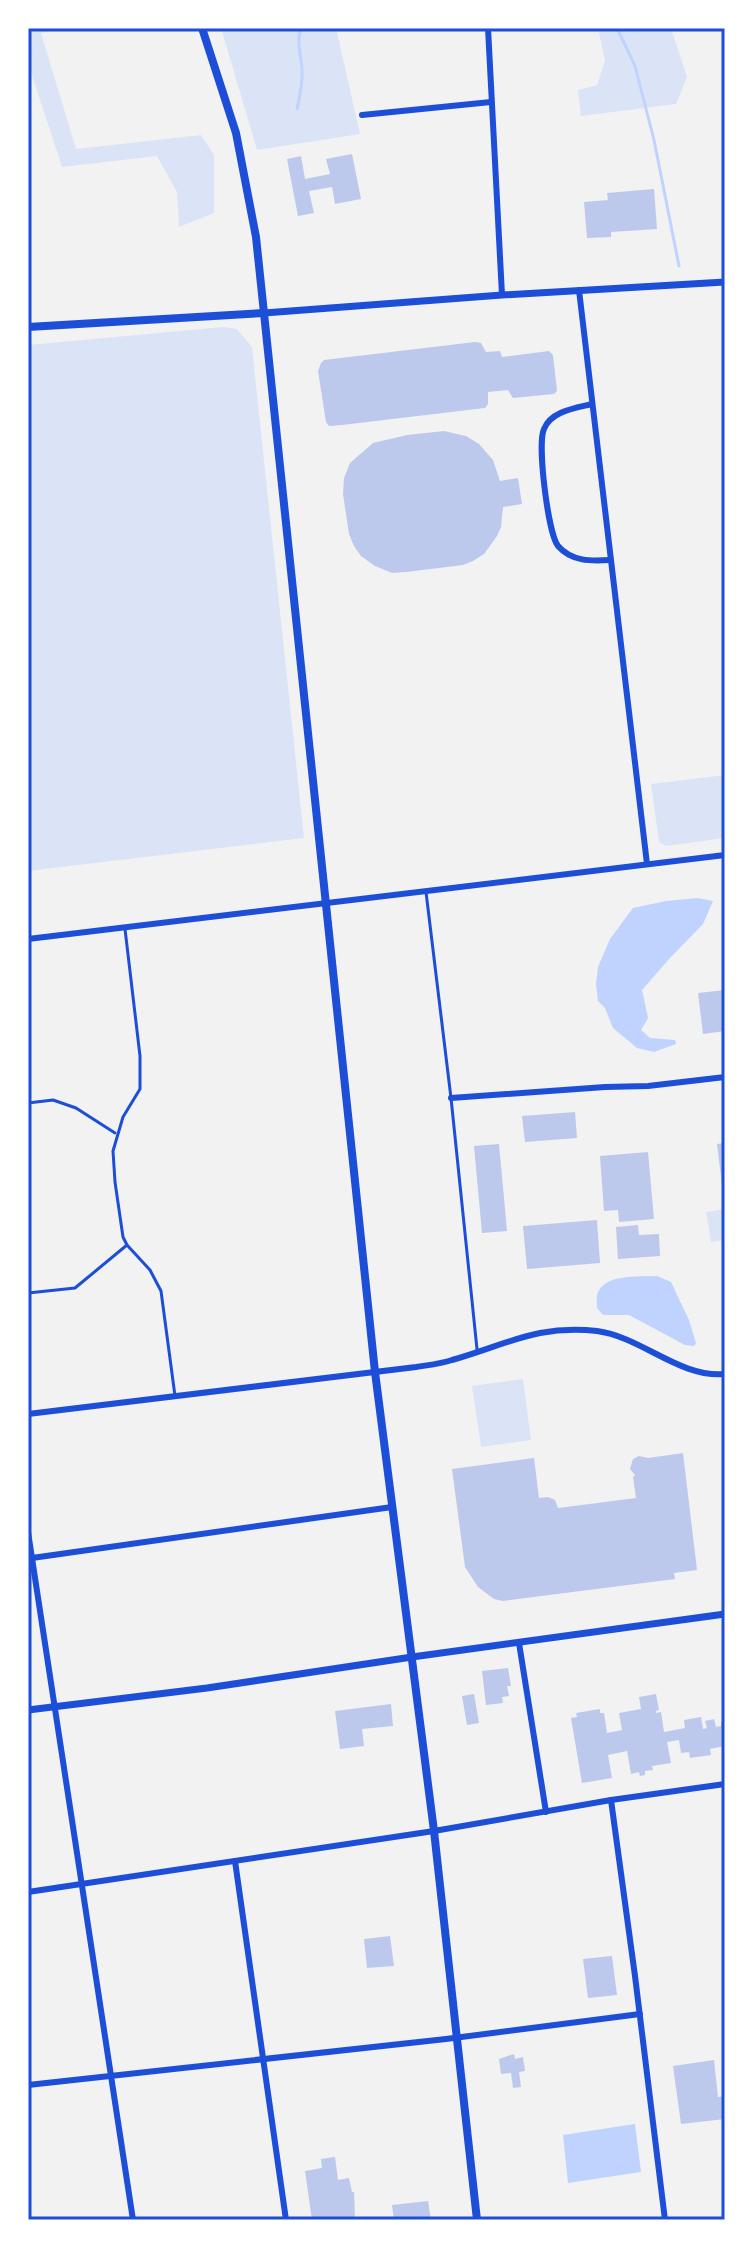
<svg xmlns="http://www.w3.org/2000/svg" width="753" height="2248" font-family="'Fira Sans',sans-serif">
  <rect width="100%" height="100%" fill="#f2f2f2"/>
  <!-- green -->
  <g fill="#dbe4f7">
    <polygon points="28,28 67,28 41,33 76,149 201,135 214,155 214,213 179,227 177,192 157,156 62,167 28,63"/>
    <polygon points="221,28 336,28 360,134 257,150"/>
    <polygon points="598,28 671,28 687,77 676,104 581,116 578,90 597,85 605,60"/>
    <polygon points="223,327 237,329 252,347 304,838 28,871 28,345"/>
    <polygon points="725,775 725,838 666,846 659,842 651,784"/>
    <polygon points="725,1209 725,1240 711,1242 706,1212"/>
    <polygon points="523,1379 531,1440 481,1447 472,1386"/>
  </g>
  <!-- water -->
  <g fill="#bfd3fe">
    <polygon points="698,898 713,901 703,924 670,958 642,990 648,1018 641,1030 650,1038 675,1040 676,1044 654,1052 637,1048 613,1028 605,1008 598,1001 596,984 598,967 610,939 633,908 666,901"/>
    <path d="M657 1276 671 1282 689 1320 696 1343 694 1346 685 1345 629 1315H603L597 1308C597 1304 596 1299 597 1295 603 1273 639 1277 657 1276Z"/>
    <polygon points="635,2124 641,2172 568,2183 563,2135"/>
  </g>
  <g fill="none" stroke-linecap="round" stroke-linejoin="round">
    <!-- stream -->
    <g stroke="#bfd3fe" stroke-width="3">
      <polyline points="617,28 635,66 654,140 679,266"/>
      <path d="M297 109C300 96 303 83 302 69 301 54 296 42 301 28"/>
    </g>
  </g>
  <!-- building -->
  <g fill="#bdc9ec">
    <polygon points="352,154 361,199 335,204 332,187 309,191 314,213 298,216 287,159 301,156 305,179 330,174 326,159"/>
    <polygon points="654,189 657,229 611,232 611,237 587,238 584,202 608,200 607,193"/>
    <polygon points="475,342 481,343 486,352 500,351 502,357 549,351 553,355 557,391 554,394 513,398 508,390 488,392 488,404 485,408 342,425 329,426 326,422 318,371 321,363 324,360"/>
    <polygon points="444,431 466,436 479,444 493,460 500,481 518,478 522,504 503,507 501,527 497,536 484,554 473,561 463,565 406,572 392,573 375,566 361,556 354,546 349,534 343,494 344,478 350,463 373,443 407,435"/>
    <polygon points="725,990 725,1031 703,1034 698,993"/>
    <polygon points="575,1112 577,1138 525,1142 522,1116"/>
    <polygon points="725,1143 725,1193 723,1193 717,1144"/>
    <polygon points="499,1144 507,1231 482,1233 474,1146"/>
    <polygon points="648,1152 654,1219 619,1222 618,1210 604,1211 600,1156"/>
    <polygon points="597,1220 600,1263 527,1269 523,1226"/>
    <polygon points="638,1225 639,1235 659,1234 660,1256 618,1259 616,1227"/>
    <polygon points="683,1453 697,1570 674,1573 675,1579 503,1601 494,1599 478,1587 465,1567 452,1469 534,1458 539,1498 548,1497 555,1500 558,1508 636,1498 633,1477 635,1475 630,1469 633,1459 639,1456 648,1458"/>
    <polygon points="508,1668 511,1686 507,1686 509,1696 502,1697 503,1703 486,1705 482,1671"/>
    <polygon points="474,1694 479,1723 467,1725 462,1696"/>
    <polygon points="656,1694 659,1710 656,1711 656,1713 661,1712 664,1732 685,1728 684,1720 701,1717 703,1729 707,1728 705,1721 714,1719 716,1727 721,1726 721,1722 724,1721 725,1746 710,1749 711,1755 690,1758 689,1752 681,1753 679,1740 667,1742 671,1763 652,1766 653,1770 645,1771 645,1775 640,1776 639,1772 631,1774 627,1751 608,1755 612,1778 582,1783 571,1718 577,1717 576,1713 600,1709 600,1713 604,1713 607,1733 622,1730 619,1713 641,1709 639,1697"/>
    <polygon points="391,1704 393,1726 362,1729 364,1746 340,1749 335,1711"/>
    <polygon points="390,1936 394,1966 367,1968 364,1939"/>
    <polygon points="612,1956 617,1995 588,1998 583,1959"/>
    <polygon points="514,2054 515,2059 523,2057 525,2071 519,2072 521,2087 513,2088 511,2073 501,2074 499,2059"/>
    <polygon points="714,2060 718,2097 725,2096 725,2119 681,2124 673,2066"/>
    <polygon points="335,2157 338,2180 349,2178 352,2192 354,2192 355,2219 312,2220 305,2171 322,2168 321,2159"/>
    <polygon points="428,2201 431,2220 394,2220 392,2205"/>
  </g>
  <g fill="none" stroke-linecap="round" stroke-linejoin="round">
    <!-- service -->
    <g stroke="#1d4ed8" stroke-width="3">
      <polyline points="426,892 451,1098 477,1349"/>
      <polyline points="125,929 140,1056 140,1089 123,1117 113,1151 115,1182 123,1237 127,1245 150,1270 161,1291 175,1396"/>
      <polyline points="28,1103 53,1100 76,1108 115,1133"/>
      <polyline points="28,1293 75,1288 127,1245"/>
    </g>
    <!-- minor -->
    <g stroke="#1d4ed8" stroke-width="6">
      <polyline points="488,28 502,295"/>
      <polyline points="362,115 491,102"/>
      <polyline points="579,290 647,864"/>
      <path d="M592 404C576 408 551 411 544 429 537 444 548 533 558 546 572 562 591 561 610 560"/>
      <polyline points="28,939 725,855"/>
      <polyline points="451,1098 605,1087 648,1086 725,1077"/>
      <path d="M28 1414 416 1367C428 1365 440 1364 452 1360 505 1345 539 1324 597 1331 642 1337 679 1378 725 1374"/>
      <polyline points="28,1532 133,2220"/>
      <polyline points="32,1558 392,1507"/>
      <polyline points="519,1643 546,1812"/>
      <polyline points="611,1800 635,1976 665,2220"/>
      <polyline points="235,1861 286,2220"/>
      <polyline points="28,1892 434,1831 611,1800 725,1784"/>
      <polyline points="28,2085 446,2039 640,2014"/>
    </g>
    <!-- tertiary -->
    <g stroke="#1d4ed8" stroke-width="7">
      <polyline points="264,313 502,295 725,282"/>
      <polyline points="28,1710 207,1688 412,1657 725,1614"/>
    </g>
    <!-- secondary -->
    <g stroke="#1d4ed8" stroke-width="8">
      <polyline points="202,28 236,133 256,237 375,1372 434,1831 477,2220"/>
      <polyline points="28,327 264,313"/>
    </g>
  </g>
  <!-- border -->
  <rect width="753" height="2248" fill="none" stroke="#ffffff" stroke-width="60"/>
  <rect x="30" y="30" width="693" height="2188" fill="none" stroke="#1d4ed8" stroke-width="3"/>
</svg>
